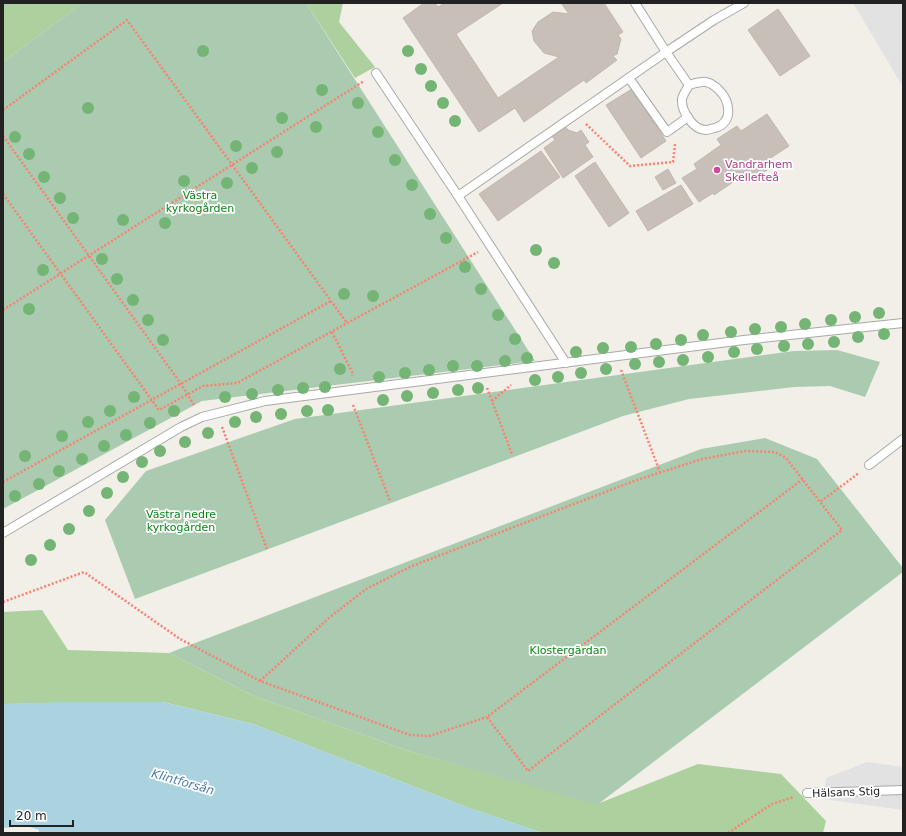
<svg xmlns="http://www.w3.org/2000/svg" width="906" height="836" font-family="'DejaVu Sans',sans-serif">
  <rect width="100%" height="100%" fill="#f2efe9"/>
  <!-- forest -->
  <g fill="#add19e">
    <polygon points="3,3 83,3 3,62"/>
    <polygon points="306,3 343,3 339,22 375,67 355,78"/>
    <polygon points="42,610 68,650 169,653 254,696 409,751 597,804 698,764 781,774 826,821 823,833 543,833 469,808 253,724 163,702 3,704 3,612"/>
  </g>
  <!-- cemetery -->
  <g fill="#aacbaf">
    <polygon points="83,3 306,3 535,361 202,401 3,509 3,62"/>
    <polygon points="837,350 880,362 865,397 830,386 794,387 689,399 623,416 135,599 105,520 146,471 295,419 794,351"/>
    <polygon points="765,438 817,459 903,568 903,572 597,805 409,751 254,696 169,653 701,449"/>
  </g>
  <!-- parking -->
  <g fill="#e2e2e2">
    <polygon points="853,3 903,3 903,87"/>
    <polygon points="867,762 903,767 903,810 823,799 826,778"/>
  </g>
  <!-- water -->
  <polygon fill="#aad3df" points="66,702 163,702 253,724 469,808 543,833 39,833 39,830 27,826 3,828 3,704"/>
  <!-- building -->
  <g fill="#c7bfb8" stroke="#c4b6ab">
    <polygon points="424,3 435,3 438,7 445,3 503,3 456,34 498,98 559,57 544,53 534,41 532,31 538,22 553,12 569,14 561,3 604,3 623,32 618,35 621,39 617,54 613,56 617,60 586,83 584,80 524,122 515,108 479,132 403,18"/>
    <polygon points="778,9 810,56 780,76 748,30"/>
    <polygon points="632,89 666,141 641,158 606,105"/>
    <polygon points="767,114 789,146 763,163 767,170 747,183 742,176 714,195 713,193 699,202 682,178 697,169 694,164 721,145 717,139 737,126 741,131"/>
    <polygon points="565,126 568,130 577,133 581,130 589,142 585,145 593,157 563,178 544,148 555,140 552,136"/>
    <polygon points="541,151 560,177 498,221 479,194"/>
    <polygon points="595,162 629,213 609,227 575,176"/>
    <polygon points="668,169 676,183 663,190 655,177"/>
    <polygon points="681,185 693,204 648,231 636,211"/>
  </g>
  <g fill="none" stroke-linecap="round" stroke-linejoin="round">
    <defs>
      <g id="service">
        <polyline points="376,73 458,196 566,363"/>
        <polyline points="629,78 667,132 688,117"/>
        <path d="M689 85C703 81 708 79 719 90 730 101 734 122 715 128 713 128 709 130 706 130 693 130 681 111 682 99 683 94 687 89 689 85L666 52 714 20 744 3"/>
        <polyline points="458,196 666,52 635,3"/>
        <polyline points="869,465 903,439"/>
        <polyline points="3,533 181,427 202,417 265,401 744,340 903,323"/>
        <polyline points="807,793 903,790"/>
      </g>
    </defs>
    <!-- service casing -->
    <use href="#service" stroke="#a9a9a9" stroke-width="10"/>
    <!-- path -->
    <g stroke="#fa8072" stroke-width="2.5" stroke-dasharray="2 2" stroke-linecap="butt">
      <polyline points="3,110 127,20 347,323"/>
      <polyline points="586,124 630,166 673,162 675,144"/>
      <polyline points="3,136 181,384 194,405"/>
      <polyline points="3,194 159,410 203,386 237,383 478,252"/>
      <polyline points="3,310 364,81"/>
      <polyline points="332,332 352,372 352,376"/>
      <polyline points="621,370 660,472"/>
      <polyline points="487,388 512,454"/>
      <polyline points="492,401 511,385"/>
      <polyline points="353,405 390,501"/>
      <polyline points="222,427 267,549"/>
      <polyline points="803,479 487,717 528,771 842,530 820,502 859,473"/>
      <polyline points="3,482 331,301"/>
      <polyline points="3,602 84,572 180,639 260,681 410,735 429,736 487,717"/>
      <polyline points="260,681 330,617 366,589 412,566 634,481 702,459 745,451 775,452 786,458 820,502"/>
      <polyline points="728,833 772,804 794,797"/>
    </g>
    <!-- service -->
    <use href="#service" stroke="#fff" stroke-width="8"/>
  </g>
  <!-- trees -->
  <g fill="#74b475">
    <circle cx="203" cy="51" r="6"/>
    <circle cx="408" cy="51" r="6"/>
    <circle cx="421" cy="69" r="6"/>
    <circle cx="431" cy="86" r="6"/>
    <circle cx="322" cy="90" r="6"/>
    <circle cx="358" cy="103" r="6"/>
    <circle cx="443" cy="103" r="6"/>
    <circle cx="88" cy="108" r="6"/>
    <circle cx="282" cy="118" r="6"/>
    <circle cx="455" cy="121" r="6"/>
    <circle cx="316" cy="127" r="6"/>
    <circle cx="378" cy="132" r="6"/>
    <circle cx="15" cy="137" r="6"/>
    <circle cx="236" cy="146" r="6"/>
    <circle cx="277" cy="152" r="6"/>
    <circle cx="29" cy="154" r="6"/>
    <circle cx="395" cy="160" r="6"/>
    <circle cx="252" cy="168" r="6"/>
    <circle cx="44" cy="177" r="6"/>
    <circle cx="184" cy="181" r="6"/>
    <circle cx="227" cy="183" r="6"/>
    <circle cx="412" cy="185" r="6"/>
    <circle cx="60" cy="198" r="6"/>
    <circle cx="430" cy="214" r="6"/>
    <circle cx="73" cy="218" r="6"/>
    <circle cx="123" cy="220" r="6"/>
    <circle cx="165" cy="223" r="6"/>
    <circle cx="446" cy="238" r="6"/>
    <circle cx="536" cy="250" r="6"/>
    <circle cx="102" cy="259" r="6"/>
    <circle cx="554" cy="263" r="6"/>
    <circle cx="465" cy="267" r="6"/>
    <circle cx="43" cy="270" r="6"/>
    <circle cx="117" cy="279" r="6"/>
    <circle cx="481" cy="289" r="6"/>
    <circle cx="344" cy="294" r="6"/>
    <circle cx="373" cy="296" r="6"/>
    <circle cx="133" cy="300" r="6"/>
    <circle cx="29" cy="309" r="6"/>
    <circle cx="879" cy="313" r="6"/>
    <circle cx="498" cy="315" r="6"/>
    <circle cx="855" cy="317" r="6"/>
    <circle cx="148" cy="320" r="6"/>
    <circle cx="831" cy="320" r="6"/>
    <circle cx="805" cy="324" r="6"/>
    <circle cx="781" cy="327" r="6"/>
    <circle cx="755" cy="329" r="6"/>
    <circle cx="731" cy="332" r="6"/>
    <circle cx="884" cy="334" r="6"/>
    <circle cx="703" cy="335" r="6"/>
    <circle cx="858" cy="337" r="6"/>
    <circle cx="515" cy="339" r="6"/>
    <circle cx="163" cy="340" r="6"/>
    <circle cx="681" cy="340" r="6"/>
    <circle cx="834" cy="342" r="6"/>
    <circle cx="656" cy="344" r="6"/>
    <circle cx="808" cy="344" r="6"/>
    <circle cx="784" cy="346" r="6"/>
    <circle cx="631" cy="347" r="6"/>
    <circle cx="603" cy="348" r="6"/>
    <circle cx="757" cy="349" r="6"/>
    <circle cx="576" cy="352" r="6"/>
    <circle cx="734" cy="352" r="6"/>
    <circle cx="708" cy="357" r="6"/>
    <circle cx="527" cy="358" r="6"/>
    <circle cx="683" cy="360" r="6"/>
    <circle cx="505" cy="361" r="6"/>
    <circle cx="659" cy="362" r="6"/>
    <circle cx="635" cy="364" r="6"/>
    <circle cx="453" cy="366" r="6"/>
    <circle cx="477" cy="366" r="6"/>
    <circle cx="340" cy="369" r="6"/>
    <circle cx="606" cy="369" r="6"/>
    <circle cx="429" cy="370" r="6"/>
    <circle cx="405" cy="373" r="6"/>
    <circle cx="581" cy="373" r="6"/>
    <circle cx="379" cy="377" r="6"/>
    <circle cx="558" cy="377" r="6"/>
    <circle cx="535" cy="380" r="6"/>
    <circle cx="325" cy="387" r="6"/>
    <circle cx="303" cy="388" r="6"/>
    <circle cx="478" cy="388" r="6"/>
    <circle cx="278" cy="390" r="6"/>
    <circle cx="458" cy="390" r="6"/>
    <circle cx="433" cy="393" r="6"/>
    <circle cx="252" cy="394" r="6"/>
    <circle cx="407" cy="396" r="6"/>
    <circle cx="134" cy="397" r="6"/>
    <circle cx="225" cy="397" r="6"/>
    <circle cx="383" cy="400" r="6"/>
    <circle cx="328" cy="410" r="6"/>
    <circle cx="110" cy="411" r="6"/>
    <circle cx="174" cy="411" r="6"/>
    <circle cx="307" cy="411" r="6"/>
    <circle cx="281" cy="414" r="6"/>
    <circle cx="256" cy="417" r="6"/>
    <circle cx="88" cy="422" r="6"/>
    <circle cx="235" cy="422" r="6"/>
    <circle cx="150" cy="423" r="6"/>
    <circle cx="208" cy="433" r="6"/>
    <circle cx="126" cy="435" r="6"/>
    <circle cx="62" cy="436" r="6"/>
    <circle cx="185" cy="442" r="6"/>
    <circle cx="104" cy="446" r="6"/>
    <circle cx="160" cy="451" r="6"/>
    <circle cx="25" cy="456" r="6"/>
    <circle cx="82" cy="459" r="6"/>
    <circle cx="142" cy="462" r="6"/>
    <circle cx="59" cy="471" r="6"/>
    <circle cx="123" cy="477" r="6"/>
    <circle cx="39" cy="484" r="6"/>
    <circle cx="107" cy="493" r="6"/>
    <circle cx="15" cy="496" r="6"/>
    <circle cx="89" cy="511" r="6"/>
    <circle cx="69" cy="529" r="6"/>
    <circle cx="50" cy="545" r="6"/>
    <circle cx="31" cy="560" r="6"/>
  </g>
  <!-- markers -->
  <circle fill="#d1479c" stroke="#fff" stroke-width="1.5" cx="717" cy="170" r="4"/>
  <g text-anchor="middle" stroke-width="3.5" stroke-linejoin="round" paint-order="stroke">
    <!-- hotel labels -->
    <g font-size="11" fill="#b23c85" stroke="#fff" text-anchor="start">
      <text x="725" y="168">Vandrarhem<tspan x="725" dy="13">Skellefteå</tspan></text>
    </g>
    <!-- park labels -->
    <g font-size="11" fill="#0c8416" stroke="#fff">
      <text x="200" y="199">Västra<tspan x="200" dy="13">kyrkogården</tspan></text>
      <text x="181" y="518">Västra nedre<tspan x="181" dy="13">kyrkogården</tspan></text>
      <text x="568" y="654">Klostergärdan</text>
    </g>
    <!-- street labels -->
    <g font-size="11" fill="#222" stroke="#fff">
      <text transform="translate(846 792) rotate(-2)" y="4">Hälsans Stig</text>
    </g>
    <!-- water labels -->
    <g font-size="12" font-style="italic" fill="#4a7aab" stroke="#fff">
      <text transform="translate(183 782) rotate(16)" y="4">Klintforsån</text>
    </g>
  </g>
  <!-- border -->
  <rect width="906" height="836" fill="none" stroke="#222222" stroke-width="8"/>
  <!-- scale -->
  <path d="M10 820v6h63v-6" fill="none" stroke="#222222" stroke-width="2"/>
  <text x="16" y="820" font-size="12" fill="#222222" stroke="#ffffff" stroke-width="3" paint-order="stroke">20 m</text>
</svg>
